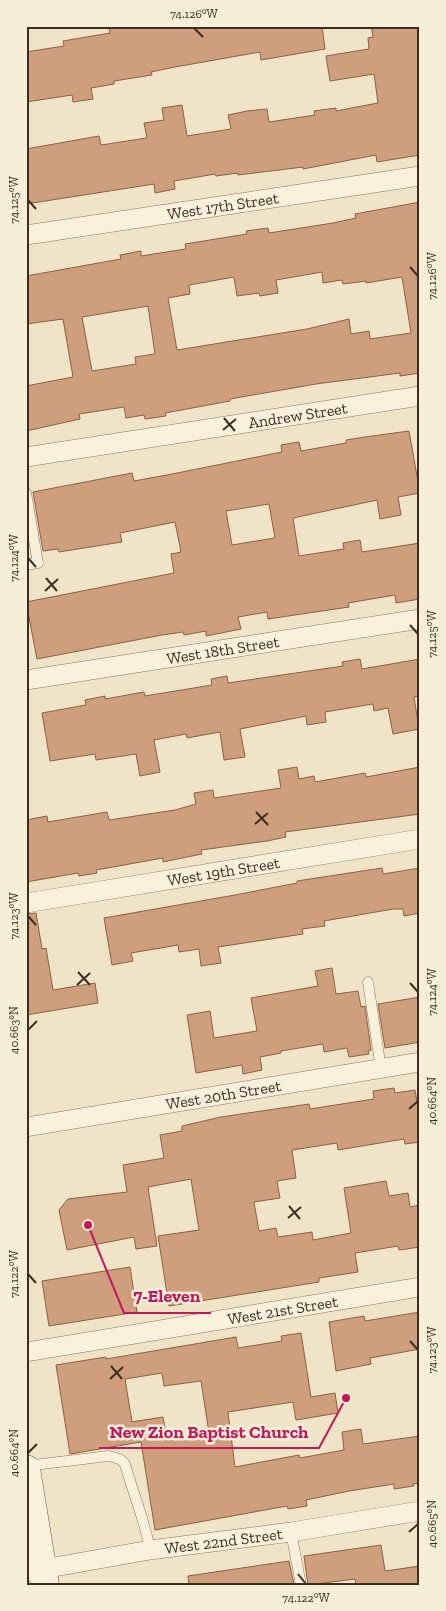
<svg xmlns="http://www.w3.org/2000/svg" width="446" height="1611" font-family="'Zilla Slab',serif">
  <rect width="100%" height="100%" fill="#f0e4c8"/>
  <!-- building -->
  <g fill="#cf9f7d" stroke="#8d5f41" fill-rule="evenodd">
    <polygon points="124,26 322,26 325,49 261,60 260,52 175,67 151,72 152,75 114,81 114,84 91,88 93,99 73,102 72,95 26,102 26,52 64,46 63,41 110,33 109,29"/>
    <polygon points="371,26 420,26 420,155 377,162 376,155 303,169 303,167 238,175 238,173 216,176 215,174 174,181 175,189 155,193 154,184 26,204 26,149 99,136 101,145 147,138 144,123 164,120 162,108 182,105 187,136 231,129 228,115 247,111 267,109 269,122 315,115 314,111 336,108 336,111 378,103 374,74 330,81 326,56 369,49 368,38 373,37"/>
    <path d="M420 202V373L400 376V373L316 384 230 399V401L165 413 166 416 145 419 144 415 126 418 124 407 79 414 80 419 26 431V386L73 377 63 319 26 324V276L121 259 120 255 141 251V256L186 249 185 244 247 234 246 231 268 228 269 233 333 223 356 218 355 214ZM322 272 323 283 342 280 343 284 366 281V283L402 277 411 333 370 339 369 331 351 334 349 319 307 329 177 350 168 298 190 294 189 285 234 277 237 296 259 293 260 296 278 293 276 280ZM148 306 155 354 135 357 136 364 92 371 82 317Z"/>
    <path d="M409 431 420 493 398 497 401 515 380 519 377 500 293 518 299 556 344 549 343 543 360 540 362 552 420 543V599L396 603 395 595 348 603 349 607 268 619 267 612 238 617 241 629 206 636V631L184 635 183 632 162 635 37 659 26 602 174 573 171 554 181 552 175 522 120 533 122 542 59 552 58 549 43 551 33 492 132 473 134 481 167 475 282 452 281 445 299 442 301 451 346 443V440L365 437ZM269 504 275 538 232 545 226 511Z"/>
    <polygon points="360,659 362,669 420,659 420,696 414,697 419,729 393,734 388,708 374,711 373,704 325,712 326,722 307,725 306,716 240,729 245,757 224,760 220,732 187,738 186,734 154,740 160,772 140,776 136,754 96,760 95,754 50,761 42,713 86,705 85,700 105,696 105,699 144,692 145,696 212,685 211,679 227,676 228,683 343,666 342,662"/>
    <polygon points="297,767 299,779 314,776 315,782 365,773 366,777 420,767 420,814 285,832 286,837 267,841 201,850 202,854 182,858 163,862 163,858 96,870 97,873 79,876 78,873 26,882 26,820 47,816 48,822 107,812 109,820 175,810 196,804 194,793 213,790 214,798 281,788 278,770"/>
    <polygon points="382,868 383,874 420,868 420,913 404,916 403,909 393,909 324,921 325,926 302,929 303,934 218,947 221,963 201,966 199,949 179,952 178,945 131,953 133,961 112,965 104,918 235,895 297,883 297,881"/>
    <polygon points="36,913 42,949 46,948 53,990 95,983 98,1003 26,1015 26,914"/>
    <polygon points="332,968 336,994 358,991 361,1007 365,1006 371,1050 368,1051 369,1054 349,1057 347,1048 324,1052 323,1044 281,1051 281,1053 260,1057 262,1070 243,1074 242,1065 196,1073 187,1015 210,1011 214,1038 257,1031 251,998 318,986 315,971"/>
    <polygon points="420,997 420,1042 385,1048 378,1004"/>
    <polygon points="394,1088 395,1093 415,1090 420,1119 420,1142 405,1144 404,1139 338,1150 337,1143 292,1150 296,1178 277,1181 280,1198 254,1202 259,1231 276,1228 278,1237 312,1232 313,1240 351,1233 344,1188 386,1181 389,1196 408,1193 410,1207 420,1205 420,1247 399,1250 398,1246 355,1253 358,1272 319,1278 319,1282 169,1306 158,1236 199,1230 191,1179 148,1187 157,1246 136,1249 134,1237 67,1250 59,1210 68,1199 127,1192 123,1165 164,1158 160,1135 182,1131 182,1126 221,1117 309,1104 310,1109 374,1099 373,1091"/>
    <polygon points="130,1267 137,1312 49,1326 42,1281"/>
    <polygon points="420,1312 420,1349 370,1358 371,1364 336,1371 329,1322 364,1316 365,1321"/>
    <path d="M301 1333 311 1397 335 1393 338 1413 296 1420 293 1402 228 1412 235 1467 299 1455 300 1458 344 1450 342 1432 361 1429 363 1444 420 1436V1483L413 1484 414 1486 394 1489V1484L349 1491 306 1500 307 1506 288 1509 287 1506 155 1530 141 1442 70 1454 56 1365 106 1357V1359L236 1337 238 1348 282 1341 281 1336ZM162 1373 164 1386 201 1381 209 1433 167 1439 163 1417 132 1422 125 1379Z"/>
    <polygon points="381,1545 385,1571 420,1566 420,1585 356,1585 355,1579 308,1585 304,1556"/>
    <polygon points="289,1561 294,1585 189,1585 188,1576"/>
  </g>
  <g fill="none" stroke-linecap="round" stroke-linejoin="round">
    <defs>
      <g id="service">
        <polyline points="26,493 38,563 26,565"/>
        <polyline points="368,982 381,1069"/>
        <path d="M26 1466 108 1456 120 1459 125 1464C133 1493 145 1521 150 1550"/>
        <polyline points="291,1532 301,1585"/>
      </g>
      <g id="minor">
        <path id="s1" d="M26 235 420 176"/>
        <path id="s2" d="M26 457 420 396"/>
        <path id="s3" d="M26 680 420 619"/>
        <path id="s4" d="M26 903 420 839"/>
        <path id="s5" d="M26 1127 420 1062"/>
        <path id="s6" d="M26 1352 420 1287"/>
        <path id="s7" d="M26 1572 150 1550 291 1532 420 1511"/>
      </g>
      <polyline id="secondary" points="26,1469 45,1585"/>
    </defs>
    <!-- service casing -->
    <use href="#service" stroke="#8d765c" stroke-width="11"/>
    <!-- minor casing -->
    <use href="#minor" stroke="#8d765c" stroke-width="20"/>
    <!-- secondary casing -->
    <use href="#secondary" stroke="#6f573f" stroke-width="29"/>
    <!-- service -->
    <use href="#service" stroke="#faf1dc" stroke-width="10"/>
    <!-- minor -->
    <use href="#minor" stroke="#faf1dc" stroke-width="19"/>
    <!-- secondary -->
    <use href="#secondary" stroke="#faf1dc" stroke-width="28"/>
  </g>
  <!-- ticks -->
  <path fill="none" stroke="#3d2e20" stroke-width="2" d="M194 28 203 37M28 200 36 209M410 267 418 276M224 418 235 431M223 430 236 419M28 558 36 567M46 578 57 591M45 591 58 579M410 625 418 634M256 812 268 825M255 824 268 813M28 916 36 925M78 972 90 985M410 983 418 992M77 985 90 973M28 1030 37 1021M409 1109 418 1101M289 1206 300 1219M288 1218 301 1207M28 1274 36 1283M410 1341 418 1350M111 1366 122 1379M110 1379 123 1367M28 1453 37 1444M409 1532 418 1524M298 1574 306 1584"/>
  <g text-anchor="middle" stroke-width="5" stroke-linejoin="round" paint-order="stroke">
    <!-- street labels -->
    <g font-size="16" fill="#3d2e20" stroke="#f7eed8">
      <text dy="6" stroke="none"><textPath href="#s1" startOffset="199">West 17th Street</textPath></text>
      <text dy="6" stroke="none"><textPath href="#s2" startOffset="275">Andrew Street</textPath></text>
      <text dy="6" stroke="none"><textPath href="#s3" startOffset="199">West 18th Street</textPath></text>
      <text dy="6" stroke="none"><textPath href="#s4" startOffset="200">West 19th Street</textPath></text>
      <text dy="6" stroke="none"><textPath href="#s5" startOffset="200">West 20th Street</textPath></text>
      <text dy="6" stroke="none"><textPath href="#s6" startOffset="260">West 21st Street</textPath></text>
      <text dy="6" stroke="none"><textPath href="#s7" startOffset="200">West 22nd Street</textPath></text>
    </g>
  </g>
  <!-- callouts -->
  <path fill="none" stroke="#c2185b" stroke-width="2" d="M88 1225L124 1313H211M346 1398L319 1448H99"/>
  <g fill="#c2185b" stroke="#f7eed8" stroke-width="2">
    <circle cx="88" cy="1225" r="5"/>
    <circle cx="346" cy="1398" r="5"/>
  </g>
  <g font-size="18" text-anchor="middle" font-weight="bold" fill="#c2185b" stroke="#f7eed8" stroke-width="5" stroke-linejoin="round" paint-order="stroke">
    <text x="167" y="1302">7-Eleven</text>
    <text x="209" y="1438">New Zion Baptist Church</text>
  </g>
  <!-- border -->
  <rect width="446" height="1611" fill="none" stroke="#f7eed8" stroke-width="55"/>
  <rect x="28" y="28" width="390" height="1556" fill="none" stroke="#3d2e20" stroke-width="2"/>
  <g font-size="12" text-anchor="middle" fill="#3d2e20">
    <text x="194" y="18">74.126°W</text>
    <text transform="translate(14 200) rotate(-90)" y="4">74.125°W</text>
    <text transform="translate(432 276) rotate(-90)" y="4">74.126°W</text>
    <text transform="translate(14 558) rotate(-90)" y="4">74.124°W</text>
    <text transform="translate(432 634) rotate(-90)" y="4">74.125°W</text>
    <text transform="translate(14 916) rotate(-90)" y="4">74.123°W</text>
    <text transform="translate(432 992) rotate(-90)" y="4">74.124°W</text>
    <text transform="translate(14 1030) rotate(-90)" y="4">40.663°N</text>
    <text transform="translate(432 1101) rotate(-90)" y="4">40.664°N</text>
    <text transform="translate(14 1274) rotate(-90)" y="4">74.122°W</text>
    <text transform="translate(432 1350) rotate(-90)" y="4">74.123°W</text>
    <text transform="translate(14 1453) rotate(-90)" y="4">40.664°N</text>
    <text transform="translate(432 1524) rotate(-90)" y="4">40.665°N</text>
    <text x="306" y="1602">74.122°W</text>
  </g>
</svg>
